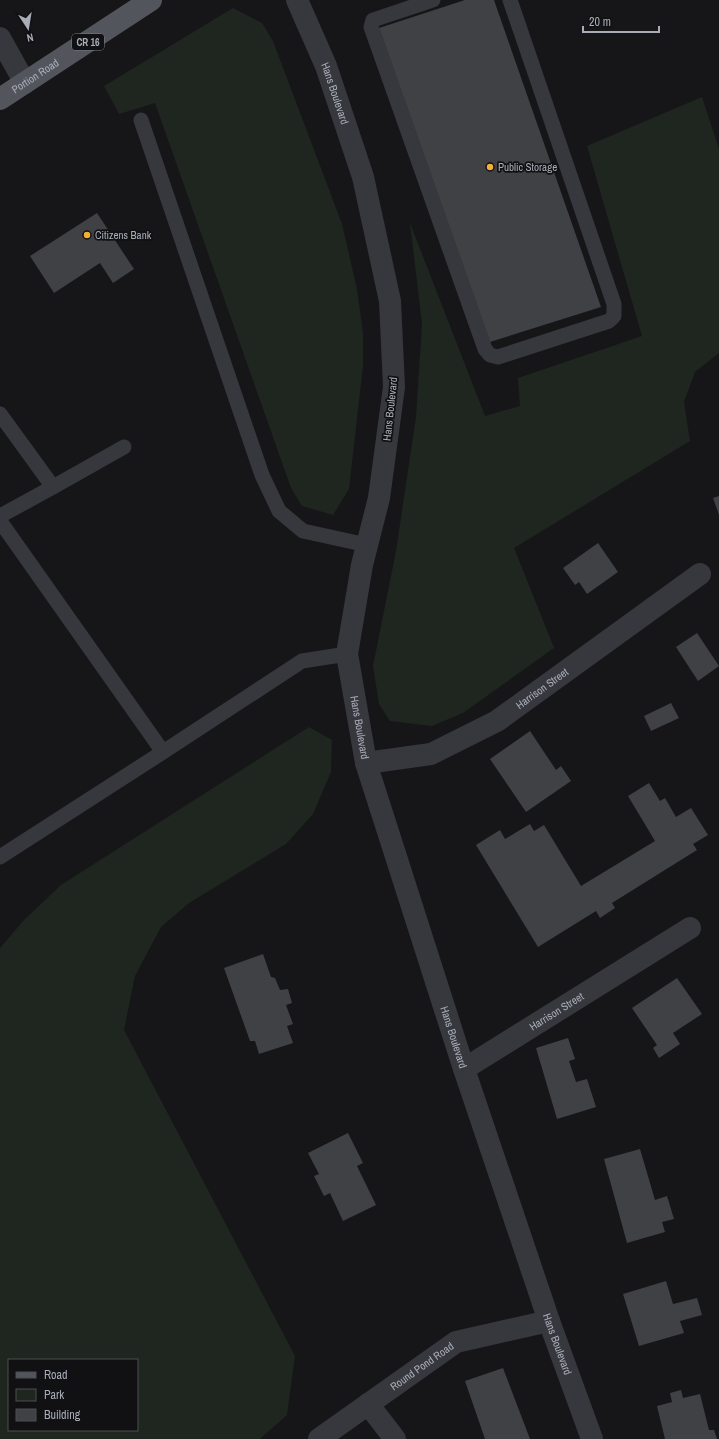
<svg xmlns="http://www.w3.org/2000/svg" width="719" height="1439" font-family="'Archivo Narrow',sans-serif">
  <rect width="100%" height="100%" fill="#161618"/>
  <!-- green -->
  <g fill="#1e261f" fill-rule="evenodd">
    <polygon points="233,8 262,23 273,41 342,224 357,289 363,333 363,366 349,489 333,515 302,506 291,488 155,103 119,114 104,86"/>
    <polygon points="702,97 719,149 719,353 695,372 684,402 690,441 514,548 554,648 463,713 432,726 390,721 379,704 373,666 396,551 416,417 422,324 410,223 485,416 520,406 518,378 642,336 587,146"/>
    <path d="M309 727 332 740 331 772 313 814 286 844 189 903 161 927 135 976 124 1030 295 1356 287 1415 260 1439H0V948L24 920 61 885ZM9 1360H137V1430H9Z"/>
  </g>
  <!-- building -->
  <g fill="#404145">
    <polygon points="465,0 494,0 601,307 490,342 379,28"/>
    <polygon points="97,213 134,269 113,283 100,263 54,293 30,256"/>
    <polygon points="719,496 719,515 713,498"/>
    <polygon points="598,543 618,572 587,594 579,582 575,585 563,568"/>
    <polygon points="697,633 719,666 698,681 676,647"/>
    <polygon points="671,703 679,718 651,731 644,716"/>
    <polygon points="530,731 556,770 561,766 571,781 526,812 490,759"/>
    <polygon points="649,783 660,801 665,798 676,817 691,808 708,835 693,844 697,850 612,903 615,908 600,918 596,911 538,947 476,845 500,830 505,839 530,824 534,831 544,825 581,886 655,841 628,796"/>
    <polygon points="263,954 271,977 275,978 280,990 288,989 292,1003 286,1005 293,1024 287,1026 293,1043 259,1054 255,1041 250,1041 224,968"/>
    <polygon points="677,978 702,1014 673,1033 680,1044 659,1058 653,1048 657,1045 632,1008"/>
    <polygon points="568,1038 575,1059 569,1061 576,1082 587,1079 596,1107 557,1119 536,1048"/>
    <polygon points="348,1133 363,1163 357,1166 376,1205 343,1221 330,1193 324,1196 314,1176 319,1174 308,1153"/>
    <polygon points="640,1149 655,1200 667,1196 674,1219 662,1222 665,1232 627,1243 604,1159"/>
    <polygon points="666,1281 673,1304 697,1298 702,1315 680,1321 684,1333 639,1346 623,1294"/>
    <polygon points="503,1368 530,1439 485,1439 465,1381"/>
    <polygon points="681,1390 683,1398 700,1394 709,1430 714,1430 717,1439 665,1439 657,1406 672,1402 670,1393"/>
  </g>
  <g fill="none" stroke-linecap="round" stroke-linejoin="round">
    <!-- service -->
    <g stroke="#37383d" stroke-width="15">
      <polyline points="433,0 373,20 371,27 485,349 490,355 498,357 609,321 614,316 614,304 510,0"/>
      <polyline points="141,120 262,475 279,511 303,531 367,545"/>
      <polyline points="0,414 53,487 0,516"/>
      <polyline points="53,487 124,447"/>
      <polyline points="0,521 163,752 302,661 347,654"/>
      <polyline points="0,857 163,752"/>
    </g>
    <!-- minor -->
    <g stroke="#37383d" stroke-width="22">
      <polyline points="0,38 25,83"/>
      <path id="s1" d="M366 763 431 754 497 721 700 574"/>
      <path id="s2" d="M464 1069 690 928"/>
      <polyline points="368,1404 395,1439"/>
      <path id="s3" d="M319 1439 456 1342 549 1321"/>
    </g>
    <!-- tertiary -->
    <path stroke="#37383d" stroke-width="22" id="s4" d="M297 0 326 66 363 177 390 301 394 387 379 498 362 565 347 654 366 763 464 1069 549 1321 592 1439"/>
    <!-- primary -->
    <path stroke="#53555c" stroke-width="22" id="s5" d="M0 99 151 0"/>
  </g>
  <!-- markers -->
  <g fill="#f2b134" stroke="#111113" stroke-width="1.5">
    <circle cx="490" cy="167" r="4"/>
    <circle cx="87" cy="235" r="4"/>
  </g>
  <g text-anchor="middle" stroke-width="3.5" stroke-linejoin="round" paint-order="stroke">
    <!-- shield labels -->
    <rect fill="#111113" stroke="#7b7e86" stroke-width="1" x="72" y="34" width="32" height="16" rx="3"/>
    <g font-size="10" font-weight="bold" fill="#a8adb8">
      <text x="88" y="46">CR 16</text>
    </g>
    <!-- street labels -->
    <g font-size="11" fill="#a8adb8" stroke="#111113">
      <text dy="4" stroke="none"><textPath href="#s5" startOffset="42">Portion Road</textPath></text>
      <text dy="4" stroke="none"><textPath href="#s4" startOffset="101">Hans Boulevard</textPath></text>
      <text transform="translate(390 409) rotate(-84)" y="4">Hans Boulevard</text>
      <text dy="4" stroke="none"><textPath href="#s1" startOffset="195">Harrison Street</textPath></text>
      <text dy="4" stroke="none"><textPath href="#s4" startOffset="748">Hans Boulevard</textPath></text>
      <text dy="4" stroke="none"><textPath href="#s2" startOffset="109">Harrison Street</textPath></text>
      <text dy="4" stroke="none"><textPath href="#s4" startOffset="1072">Hans Boulevard</textPath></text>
      <text dy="4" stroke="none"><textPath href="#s4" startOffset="1396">Hans Boulevard</textPath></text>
      <text dy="4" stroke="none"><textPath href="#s3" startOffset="126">Round Pond Road</textPath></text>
    </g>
    <!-- poi labels -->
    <g font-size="11" fill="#a8adb8" stroke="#111113" text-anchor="start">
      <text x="498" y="171">Public Storage</text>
      <text x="95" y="239">Citizens Bank</text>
    </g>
  </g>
  <!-- legend -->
  <rect x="8" y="1359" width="130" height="72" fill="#111113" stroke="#4d4f55"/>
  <rect x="16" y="1372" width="20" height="6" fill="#53555c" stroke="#4d4f55"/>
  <text x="44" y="1379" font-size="12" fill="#a8adb8">Road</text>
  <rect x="16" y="1389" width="20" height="12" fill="#1e261f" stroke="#4d4f55"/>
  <text x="44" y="1399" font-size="12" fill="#a8adb8">Park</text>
  <rect x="16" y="1409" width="20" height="12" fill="#404145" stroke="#4d4f55"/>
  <text x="44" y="1419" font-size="12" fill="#a8adb8">Building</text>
  <!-- north arrow -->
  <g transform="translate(28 28) rotate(168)" stroke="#111113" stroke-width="3" paint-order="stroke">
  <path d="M0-3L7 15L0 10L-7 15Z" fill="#a8adb8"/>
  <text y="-6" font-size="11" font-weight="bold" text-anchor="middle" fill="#a8adb8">N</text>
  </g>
  <!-- scale -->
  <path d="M583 26v6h76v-6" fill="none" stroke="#a8adb8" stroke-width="2"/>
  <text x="589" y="26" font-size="12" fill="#a8adb8" stroke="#111113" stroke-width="3" paint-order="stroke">20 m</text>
</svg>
